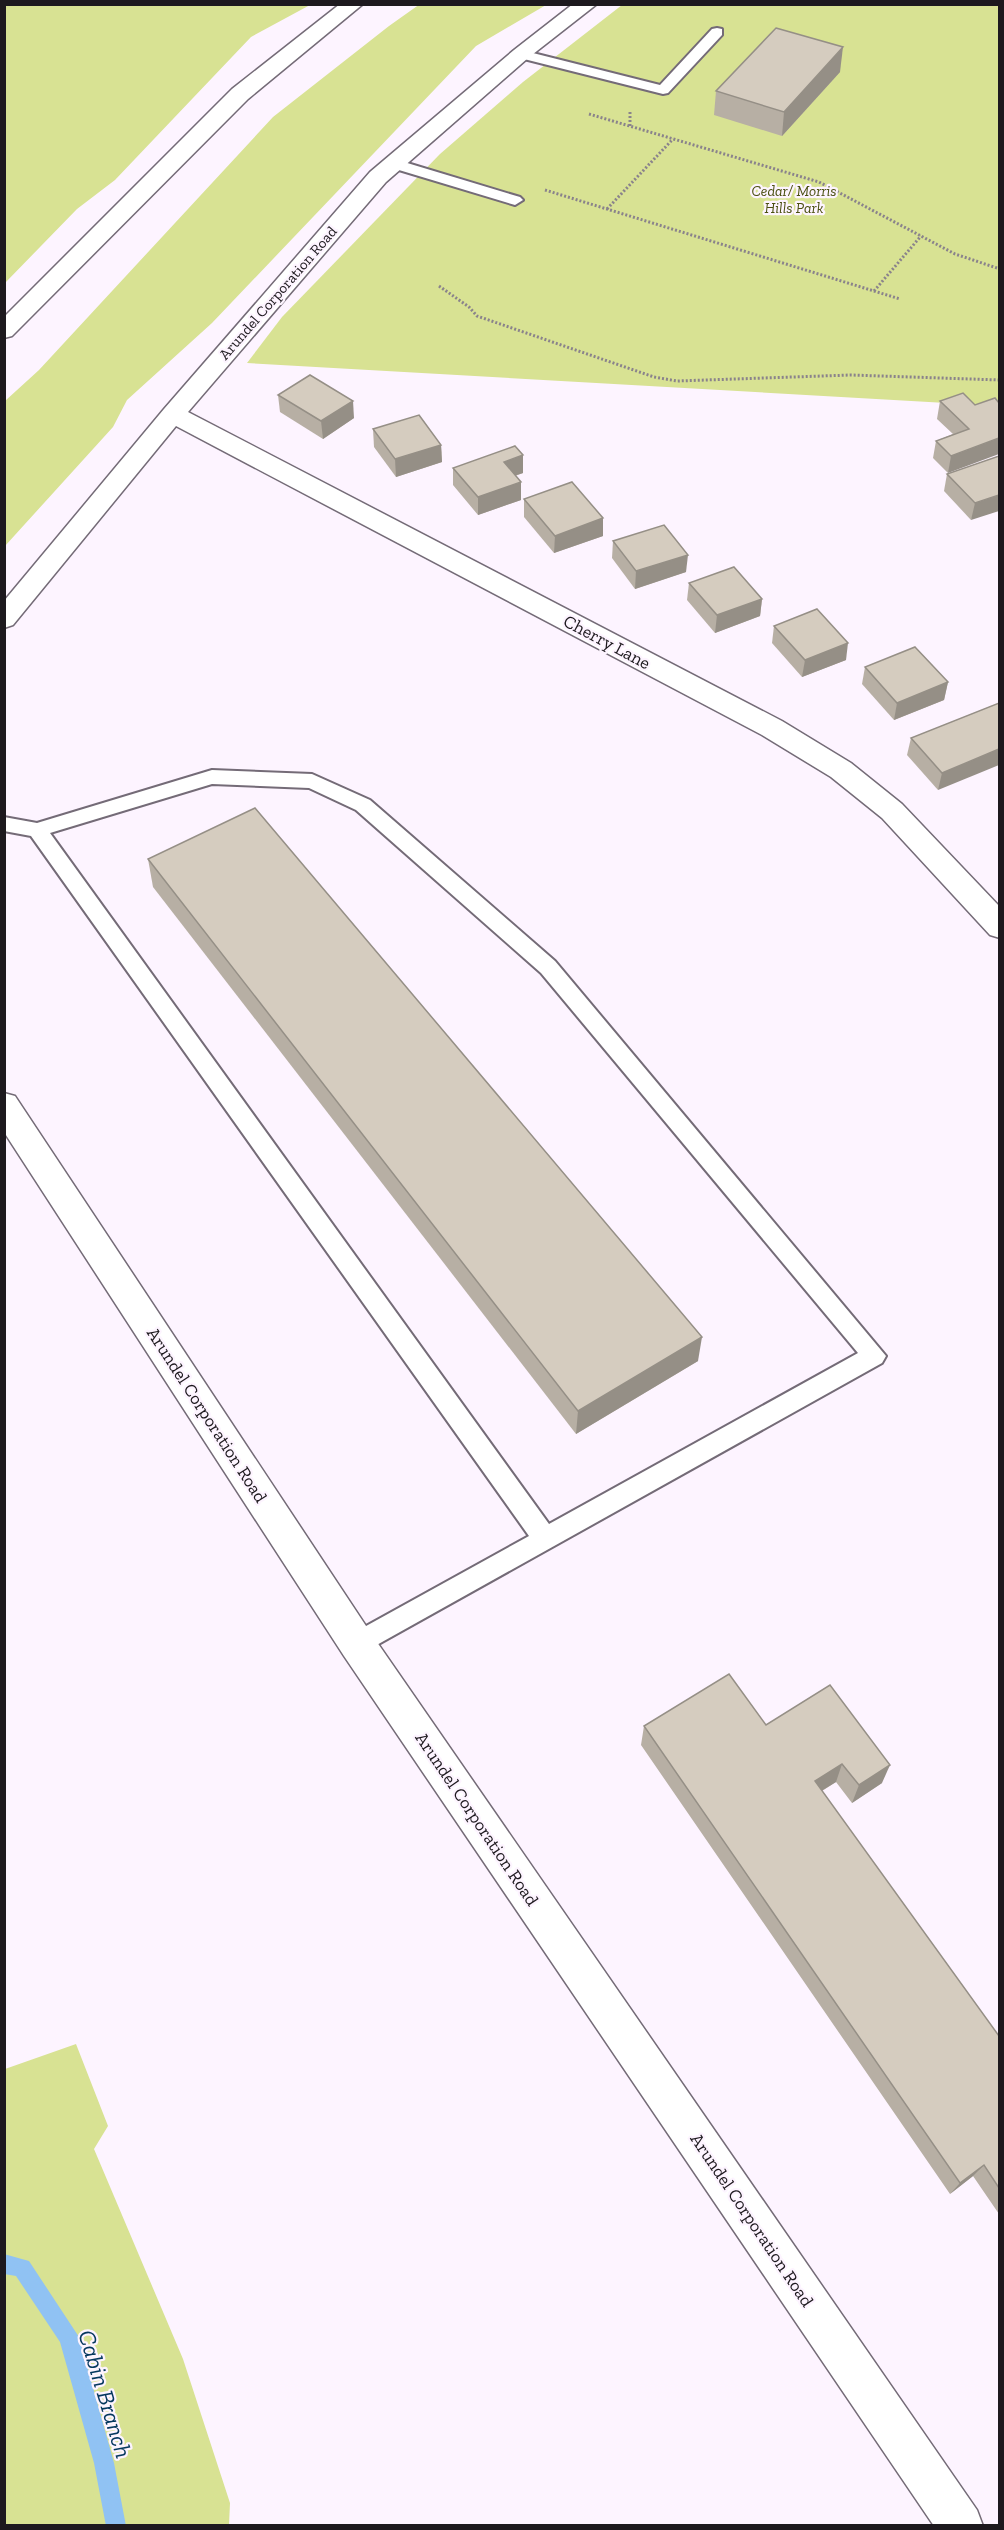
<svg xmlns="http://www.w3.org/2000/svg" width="1004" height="2530" font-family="'Zilla Slab',serif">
  <rect width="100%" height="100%" fill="#fdf4ff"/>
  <!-- green -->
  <g fill="#d8e293">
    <polygon points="5,4 310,4 310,5 251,37 115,180 77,209 5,283"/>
    <polygon points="420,4 546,5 476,46 212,323 127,400 113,427 5,546 5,401 39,370 273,117 389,26"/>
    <polygon points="622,5 999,5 999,406 247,363 282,317 440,154 523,82"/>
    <polygon points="76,2044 108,2126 94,2149 183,2359 230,2503 229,2525 5,2525 5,2069"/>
  </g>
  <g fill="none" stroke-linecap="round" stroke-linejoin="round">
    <!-- stream -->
    <polygon fill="#90c2f3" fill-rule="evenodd" points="4,2254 29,2261 79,2337 114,2463 126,2526 106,2526 94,2463 60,2342 16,2276 4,2274"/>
    <defs>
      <g id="lane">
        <polygon points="717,28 722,29 722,35 668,93 663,94 516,57 514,54 521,50 660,85 712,29"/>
        <polygon points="394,159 520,197 523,200 515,205 389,167 386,164"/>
        <path d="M212 770 312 774 370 800 555 961 886 1356 882 1363 357 1656 348 1652 344 1644 348 1636 529 1536 31 836 4 831V817L37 823ZM212 784 309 788 356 810 541 973 858 1353 549 1524 50 833Z"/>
      </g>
      <polygon id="street" points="573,4 597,4 528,58 386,182 188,412 782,721 851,763 902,804 1000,907 1000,938 990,935 882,818 831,777 762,735 176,426 13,625 4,628 4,601 164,409 370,172 514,50"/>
      <polygon id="secondary" points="4,1093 15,1096 370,1632 977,2510 983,2526 934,2526 344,1656 4,1132"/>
      <polygon id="highway" points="340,4 363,4 248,99 12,336 4,338 4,317 232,89"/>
    </defs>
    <!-- lane casing -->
    <use href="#lane" stroke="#746b77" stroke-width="4"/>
    <!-- street casing -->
    <use href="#street" stroke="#746b77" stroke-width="3"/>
    <!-- secondary casing -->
    <use href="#secondary" stroke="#746b77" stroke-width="3"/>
    <!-- highway casing -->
    <use href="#highway" stroke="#746b77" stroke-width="3"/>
    <!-- path -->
    <g stroke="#8a838b" stroke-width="3" stroke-dasharray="2 2" stroke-linecap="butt">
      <polyline points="630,112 630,126"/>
      <polyline points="589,114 819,182 955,254 1000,269"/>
      <polyline points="545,190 900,299"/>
      <polyline points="607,209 673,139"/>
      <polyline points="439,286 469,307 477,316 654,377 677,381 851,375 1000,380"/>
      <polyline points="874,291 921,236"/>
    </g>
    <!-- lane -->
    <use href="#lane" fill="#fff" fill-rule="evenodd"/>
    <!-- street -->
    <use href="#street" fill="#fff" fill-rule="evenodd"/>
    <!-- secondary -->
    <use href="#secondary" fill="#fff" fill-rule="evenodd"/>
    <!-- highway -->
    <use href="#highway" fill="#fff" fill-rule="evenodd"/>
  </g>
  <!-- wall -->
  <g fill="#b7afa4">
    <polygon points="840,72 782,136 714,115 716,91"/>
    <polygon points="278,395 354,418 323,439 280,412"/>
    <polygon points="995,398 948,473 933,458 936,441 953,434 937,419 940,401 975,405"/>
    <polygon points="373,429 441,445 442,462 396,477 374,447"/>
    <polygon points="999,456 971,520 944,491 947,474"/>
    <polygon points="453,468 523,473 515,476 521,482 521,500 478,515 453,485"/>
    <polygon points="524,499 603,518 603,536 554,553 524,517"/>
    <polygon points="613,541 686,572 635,589 612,558"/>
    <polygon points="689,583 762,599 760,616 715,633 687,600"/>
    <polygon points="774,626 846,660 802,677 772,643"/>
    <polygon points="865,667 948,682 944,700 894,720 862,684"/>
    <polygon points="999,703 938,790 907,755 911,738"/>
    <polygon points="148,859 698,1361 576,1434 153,887"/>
    <polygon points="766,1725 882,1783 852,1803 836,1782 822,1791 999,2036 999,2214 973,2176 950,2194 641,1745 644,1726"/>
  </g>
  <!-- shaded-wall -->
  <g fill="#958f86">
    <polygon points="843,47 840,72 782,136 784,112"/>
    <polygon points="353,401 354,418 323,439 321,421"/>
    <polygon points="999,438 999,454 948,473 951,456"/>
    <polygon points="441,445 442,462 396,477 395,459"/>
    <polygon points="523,455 523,473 504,479 504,462"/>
    <polygon points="521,482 521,500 478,515 478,497"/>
    <polygon points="999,495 999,511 971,520 975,503"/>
    <polygon points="603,518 603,536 554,553 555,536"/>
    <polygon points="688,555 686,572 635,589 636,571"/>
    <polygon points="762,599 760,616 715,633 717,615"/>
    <polygon points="848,643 846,660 802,677 805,660"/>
    <polygon points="948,682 944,700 894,720 897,703"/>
    <polygon points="999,749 999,765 938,790 942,773"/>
    <polygon points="702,1337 698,1361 576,1434 578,1411"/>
    <polygon points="842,1764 836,1782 808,1799 815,1781"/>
    <polygon points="890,1765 882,1783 852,1803 859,1785"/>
    <polygon points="984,2165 973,2176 950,2194 960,2183"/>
  </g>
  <!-- building -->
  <g fill="#d5ccbf" stroke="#958f86" stroke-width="1.5">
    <polygon points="776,28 843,47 784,112 716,91"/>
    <polygon points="310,375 353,401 321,421 278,395"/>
    <polygon points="963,393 975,405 995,398 999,403 999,438 951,456 936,441 969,429 940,401"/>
    <polygon points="419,415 441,445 395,459 373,429"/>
    <polygon points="515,446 523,455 504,462 521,482 478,497 453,468"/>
    <polygon points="999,456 999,495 975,503 947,474"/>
    <polygon points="572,482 603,518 555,536 524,499"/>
    <polygon points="664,525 688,555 636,571 613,541"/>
    <polygon points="734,567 762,599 717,615 689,583"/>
    <polygon points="817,609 848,643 805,660 774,626"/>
    <polygon points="915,647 948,682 897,703 865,667"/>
    <polygon points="999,703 999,749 942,773 911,738"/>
    <polygon points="255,808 702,1337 578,1411 148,859"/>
    <polygon points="729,1674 766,1725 830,1685 890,1765 859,1785 842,1764 815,1781 999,2036 999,2188 984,2165 960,2183 644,1726"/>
  </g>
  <g text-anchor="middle" stroke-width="4.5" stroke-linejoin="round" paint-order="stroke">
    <!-- far-park labels -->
    <g font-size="15" font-style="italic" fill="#4a4f10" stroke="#fdf4ff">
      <text x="794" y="196">Cedar/ Morris<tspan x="794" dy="17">Hills Park</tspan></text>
    </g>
    <!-- far-street labels -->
    <g font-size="15" fill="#1d191e" stroke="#fdf4ff">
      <text transform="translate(278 293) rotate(-49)" y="5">Arundel Corporation Road</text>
    </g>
    <!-- street labels -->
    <g font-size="18" fill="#1d191e" stroke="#fdf4ff">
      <text transform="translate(607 642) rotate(28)" y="6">Cherry Lane</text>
      <text transform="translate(207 1415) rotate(57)" y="6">Arundel Corporation Road</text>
      <text transform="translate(477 1819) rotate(56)" y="6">Arundel Corporation Road</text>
      <text transform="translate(752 2220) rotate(56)" y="6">Arundel Corporation Road</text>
    </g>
    <!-- near-water labels -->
    <g font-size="24" font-style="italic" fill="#05385e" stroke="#fdf4ff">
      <text transform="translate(105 2394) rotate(73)" y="8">Cabin Branch</text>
    </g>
  </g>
  <!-- border -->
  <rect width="1004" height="2530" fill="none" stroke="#1d191e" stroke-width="12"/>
</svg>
